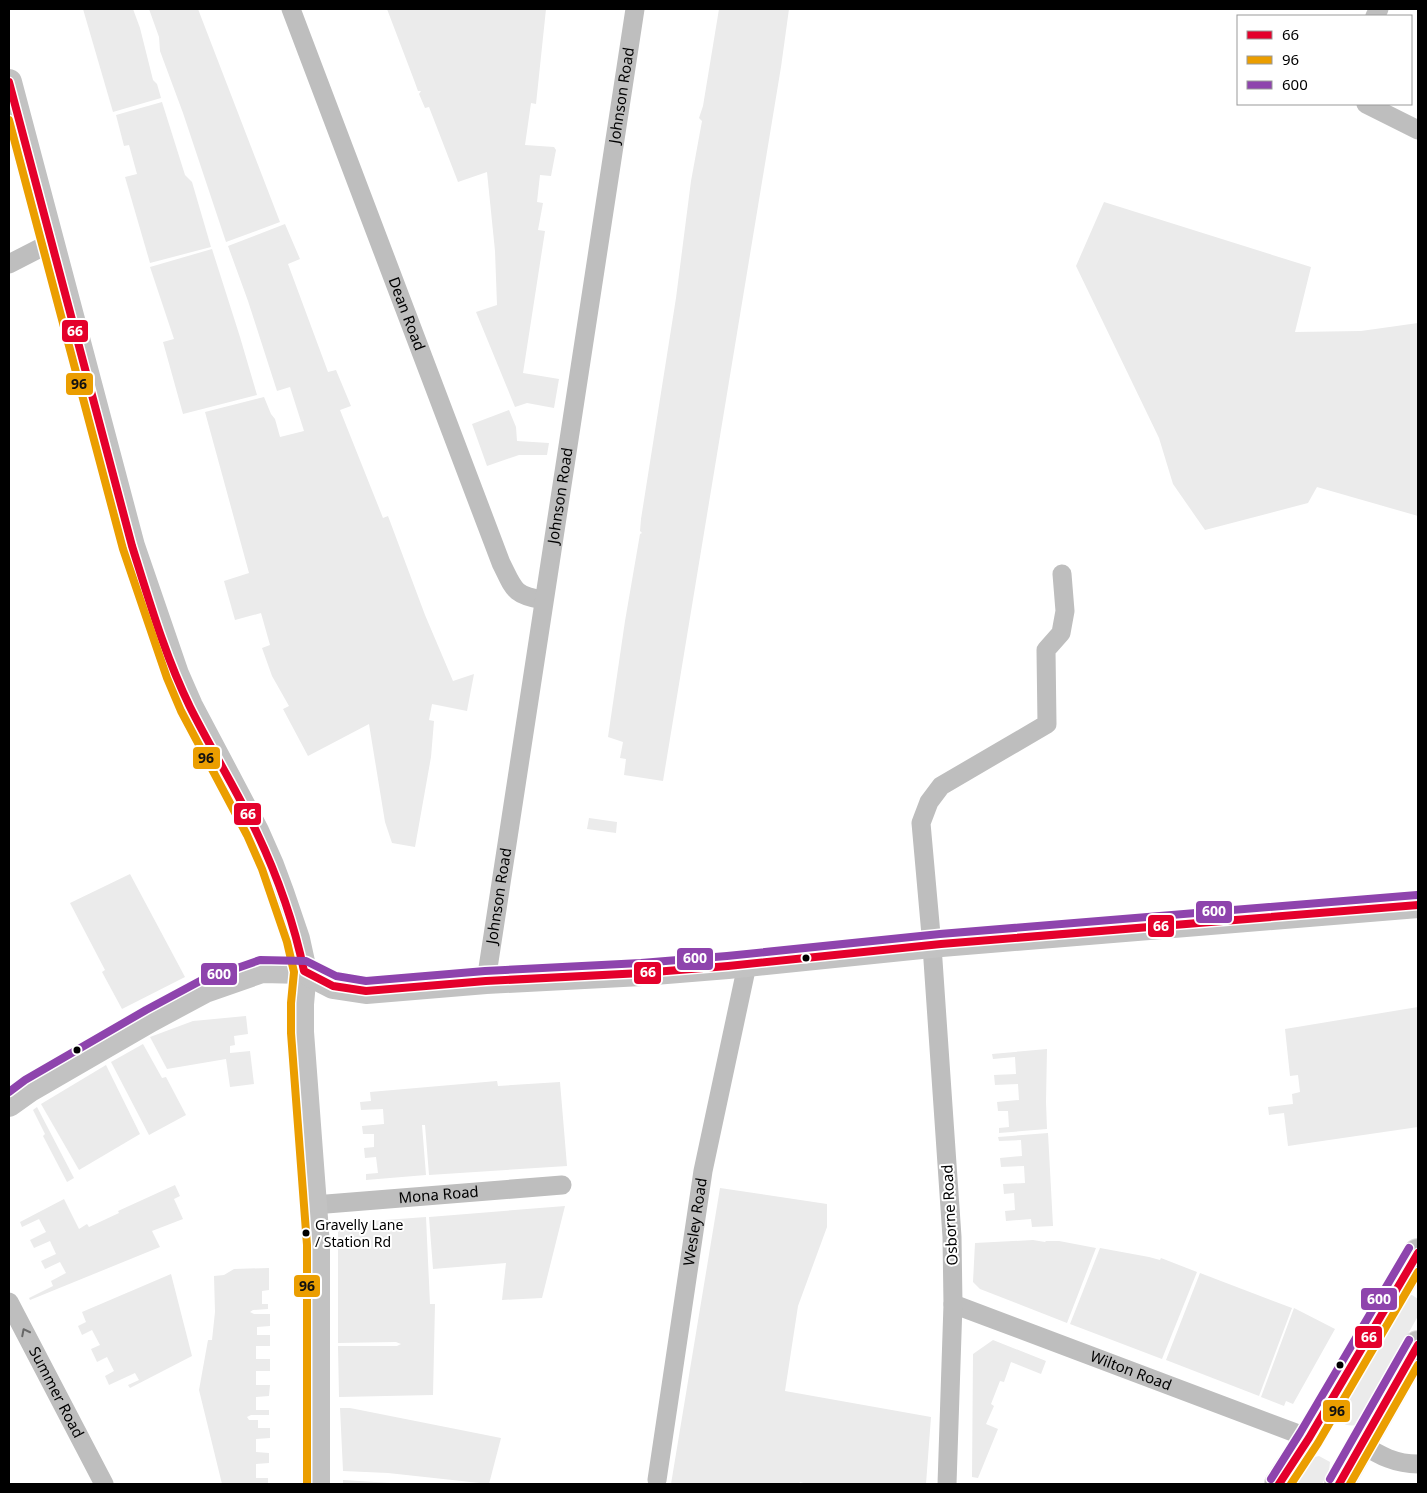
<svg xmlns="http://www.w3.org/2000/svg" width="1427" height="1493" font-family="'Noto Sans',sans-serif">
  <rect width="100%" height="100%" fill="#fff"/>
  <!-- green -->
  <g fill="#ebebeb">
    <polygon points="83,9 133,9 140,28 153,80 157,84 161,98 113,112"/>
    <polygon points="149,9 198,9 280,222 226,242 183,113 160,51 159,37"/>
    <polygon points="387,9 546,9 536,104 531,103 525,145 554,147 556,150 551,176 540,175 537,202 543,203 538,230 545,231 523,373 559,379 554,408 527,403 515,407 476,312 497,305 495,251 487,172 458,182 429,107 425,108 419,94 421,91 418,91 414,80"/>
    <polygon points="719,9 789,9 781,67 663,781 624,775 626,759 620,758 623,742 608,737 625,621 640,534 642,533 640,531 641,519 676,298 691,181 702,121 699,118 703,106"/>
    <polygon points="162,102 185,175 192,182 211,247 150,263 125,177 137,174 129,145 124,146 116,115"/>
    <polygon points="1104,202 1311,267 1295,332 1361,331 1418,323 1418,516 1317,487 1308,503 1205,530 1173,484 1159,438 1076,266"/>
    <polygon points="285,224 300,259 288,264 328,372 336,370 351,406 340,410 383,518 388,516 425,615 453,681 474,674 467,711 432,704 429,720 434,721 431,757 415,847 392,843 385,822 369,724 308,756 283,709 289,706 272,676 262,648 270,645 261,613 235,620 224,581 249,573 205,412 264,397 271,414 275,419 280,437 304,431 290,387 277,391 248,301 228,246"/>
    <polygon points="212,249 240,337 257,395 183,414 163,342 174,339 150,267"/>
    <polygon points="509,410 516,427 517,441 549,443 547,455 519,455 487,466 472,424"/>
    <polygon points="589,818 617,822 616,833 587,829"/>
    <polygon points="130,874 185,977 122,1009 102,972 105,970 70,903"/>
    <polygon points="1418,1007 1418,1127 1288,1146 1284,1113 1269,1115 1268,1107 1293,1104 1292,1094 1300,1092 1298,1075 1290,1076 1285,1029"/>
    <polygon points="246,1016 248,1034 234,1036 235,1045 230,1046 230,1053 250,1051 254,1084 230,1087 226,1059 167,1069 150,1037 193,1021"/>
    <polygon points="143,1044 162,1078 166,1077 186,1115 149,1135 111,1062"/>
    <polygon points="1047,1049 1046,1102 1047,1129 999,1133 999,1128 1009,1127 1008,1111 998,1111 997,1102 1019,1100 1018,1084 995,1085 994,1075 1016,1074 1015,1057 993,1059 992,1054"/>
    <polygon points="106,1065 140,1134 79,1170 41,1104"/>
    <polygon points="497,1081 498,1086 560,1082 567,1166 429,1175 425,1125 422,1125 426,1175 366,1180 366,1174 378,1173 376,1157 365,1158 364,1148 374,1147 374,1134 363,1134 362,1126 384,1124 383,1109 361,1110 360,1102 371,1101 370,1092"/>
    <polygon points="37,1107 74,1178 67,1182 43,1136 45,1134 33,1110"/>
    <polygon points="1048,1133 1053,1226 1032,1227 1031,1219 1006,1221 1005,1211 1015,1210 1014,1193 1004,1194 1003,1184 1025,1183 1024,1166 1001,1167 1000,1158 1022,1156 1021,1140 999,1141 998,1137"/>
    <polygon points="175,1185 180,1196 174,1199 183,1219 152,1231 160,1247 30,1300 29,1298 53,1286 51,1281 66,1273 60,1262 45,1269 41,1261 56,1254 50,1241 34,1248 30,1240 46,1232 39,1219 22,1227 20,1222 64,1199 79,1229 87,1224 89,1227 119,1213 118,1211"/>
    <polygon points="720,1188 827,1204 827,1227 798,1306 785,1391 931,1417 926,1484 807,1484 800,1482 799,1484 671,1484"/>
    <polygon points="565,1206 542,1298 502,1300 506,1263 433,1269 429,1217"/>
    <polygon points="426,1217 430,1304 435,1304 433,1395 339,1397 338,1346 397,1346 401,1344 396,1342 338,1343 338,1222 371,1221"/>
    <polygon points="1033,1240 1045,1242 1046,1241 1059,1241 1096,1248 1067,1323 980,1289 973,1282 975,1243"/>
    <polygon points="1100,1248 1149,1257 1160,1260 1161,1258 1197,1272 1162,1359 1070,1324"/>
    <polygon points="269,1268 269,1290 262,1291 262,1304 268,1304 268,1309 253,1310 250,1312 254,1314 270,1314 270,1326 257,1327 257,1335 270,1335 270,1346 256,1346 256,1359 270,1359 270,1371 256,1371 256,1385 270,1385 269,1396 256,1397 256,1410 269,1410 269,1415 251,1415 247,1417 249,1420 258,1420 258,1428 270,1428 270,1438 256,1439 256,1452 269,1453 269,1463 256,1464 256,1478 268,1478 268,1484 222,1484 199,1390 208,1340 212,1340 215,1312 214,1276 224,1275 234,1269"/>
    <polygon points="1200,1273 1292,1308 1259,1396 1166,1360"/>
    <polygon points="171,1274 192,1356 130,1388 128,1385 139,1380 135,1373 109,1385 105,1376 114,1371 107,1357 97,1362 91,1349 100,1345 92,1330 82,1335 78,1326 86,1322 82,1312"/>
    <path d="M1412 1295 1418 1299V1316L1357 1425C1346 1427 1339 1423 1335 1413L1406 1296Z"/>
    <polygon points="1294,1308 1335,1329 1293,1404 1286,1401 1284,1406 1261,1397"/>
    <polygon points="993,1340 1046,1361 1041,1374 1011,1362 1004,1382 1000,1381 991,1404 994,1406 986,1424 998,1429 978,1478 972,1477 973,1354"/>
    <polygon points="340,1408 350,1408 501,1438 489,1484 388,1473 343,1471"/>
    <polygon points="1319,1456 1330,1462 1329,1472 1322,1484 1295,1484 1311,1458"/>
    <polygon points="343,1480 407,1484 343,1484"/>
  </g>
  <g fill="none" stroke-linecap="round" stroke-linejoin="round">
    <defs>
      <g id="primary">
        <polyline points="1279,1484 1309,1438 1418,1253"/>
        <polyline points="1339,1484 1418,1345"/>
      </g>
    </defs>
    <!-- primary casing -->
    <use href="#primary" stroke="#dbdbdb" stroke-width="30"/>
    <!-- street -->
    <g stroke="#bebebe" stroke-width="19">
      <path id="s1" d="M291 9 501 563C514 589 513 595 543 600"/>
      <polyline points="1375,16 1379,9"/>
      <polyline points="1366,104 1418,130"/>
      <polyline points="9,264 50,243"/>
      <path id="s2" d="M486 981 635 9"/>
      <path id="s3" d="M314 1205 562 1185"/>
      <path id="s4" d="M9 1302 104 1484"/>
      <path id="s5" d="M953 1304 1309 1438"/>
      <path d="M1362 1444C1380 1456 1396 1464 1418 1464"/>
      <path id="s6" d="M657 1480 703 1171 747 965"/>
      <polyline points="947,1484 953,1304 952,1237 932,946 921,823 929,802 941,786 1047,724 1046,650 1061,633 1065,611 1062,574"/>
    </g>
    <!-- secondary -->
    <g stroke="#c2c2c2" stroke-width="26">
      <polyline points="9,82 132,546 176,674 190,706 256,831 271,865 281,892 297,939 304,971 301,1004 301,1032 317,1245 317,1484"/>
      <polyline points="9,1104 30,1089 151,1019 205,990 262,970 304,971 333,986 366,991 486,981 642,973 728,966 941,944 1418,905"/>
    </g>
    <!-- primary -->
    <use href="#primary" stroke="#bebebe" stroke-width="28"/>
    <defs>
      <g id="bus-1">
        <path d="M9 82 132 546C149 600 165 656 190 707 211 749 236 789 256 831 277 875 294 923 304 971L333 986 366 991 486 981 642 973 728 966 941 944 1418 905"/>
        <polyline points="1279,1484 1309,1438 1418,1253"/>
        <polyline points="1339,1484 1418,1345"/>
      </g>
      <g id="bus-2">
        <polyline points="9,120 123,549 167,678 181,711 247,835 262,869 287,942 294,972 291,1003 291,1033 307,1245 307,1484"/>
        <polyline points="1291,1484 1318,1443 1418,1272"/>
        <polyline points="1350,1484 1418,1365"/>
      </g>
      <g id="bus-3">
        <polyline points="9,1092 25,1080 146,1010 200,981 260,960 306,961 336,976 366,981 485,971 641,963 727,956 940,934 1417,895"/>
        <polyline points="1271,1479 1300,1433 1409,1248"/>
        <polyline points="1330,1479 1409,1340"/>
      </g>
    </defs>
    <!-- bus-1 casing -->
    <use href="#bus-1" stroke="#fff" stroke-width="11"/>
    <!-- bus-2 casing -->
    <use href="#bus-2" stroke="#fff" stroke-width="11"/>
    <!-- bus-3 casing -->
    <use href="#bus-3" stroke="#fff" stroke-width="11"/>
    <!-- bus-1 -->
    <use href="#bus-1" stroke="#e4002b" stroke-width="8"/>
    <!-- bus-2 -->
    <use href="#bus-2" stroke="#eb9e00" stroke-width="8"/>
    <!-- bus-3 -->
    <use href="#bus-3" stroke="#8e44ad" stroke-width="8"/>
  </g>
  <!-- one-way arrows -->
  <defs><path id="oneway-chevron" d="M-2-3.5L2.5 0L-2 3.5" fill="none" stroke-width="1.6" stroke-linecap="round" stroke-linejoin="round" transform="scale(1.25)"/></defs>
  <use stroke="#686868" href="#oneway-chevron" transform="translate(25 1332) rotate(-117)"/>
  <!-- markers -->
  <g fill="#000" stroke="#fff" stroke-width="2">
    <circle cx="806" cy="958" r="4.5"/>
    <circle cx="77" cy="1050" r="4.5"/>
    <circle cx="306" cy="1233" r="4.5"/>
    <circle cx="1340" cy="1365" r="4.5"/>
  </g>
  <g text-anchor="middle" stroke-width="4" stroke-linejoin="round" paint-order="stroke">
    <!-- bus labels -->
    <g font-size="14" fill="#000" stroke="#fff" text-anchor="start">
      <text x="315" y="1230">Gravelly Lane<tspan x="315" dy="17">/ Station Rd</tspan></text>
    </g>
    <!-- street labels -->
    <g font-size="15" fill="#000" stroke="#fff">
      <text dy="5" stroke="none"><textPath href="#s2" startOffset="896">Johnson Road</textPath></text>
      <text dy="5" stroke="none"><textPath href="#s1" startOffset="326">Dean Road</textPath></text>
      <text dy="5" stroke="none"><textPath href="#s2" startOffset="491">Johnson Road</textPath></text>
      <text dy="5" stroke="none"><textPath href="#s2" startOffset="86">Johnson Road</textPath></text>
      <text dy="5" stroke="none"><textPath href="#s3" startOffset="125">Mona Road</textPath></text>
      <text transform="translate(950 1215) rotate(-93)" y="5">Osborne Road</text>
      <text dy="5" stroke="none"><textPath href="#s6" startOffset="261">Wesley Road</textPath></text>
      <text dy="5" stroke="none"><textPath href="#s5" startOffset="190">Wilton Road</textPath></text>
      <text dy="5" stroke="none"><textPath href="#s4" startOffset="102">Summer Road</textPath></text>
    </g>
  </g>
  <g stroke="#fff" stroke-width="2">
    <rect x="61" y="319" width="28" height="24" rx="5" fill="#e4002b"/>
    <rect x="65" y="372" width="29" height="24" rx="5" fill="#eb9e00"/>
    <rect x="192" y="746" width="29" height="24" rx="5" fill="#eb9e00"/>
    <rect x="233" y="802" width="29" height="24" rx="5" fill="#e4002b"/>
    <rect x="1195" y="900" width="38" height="24" rx="5" fill="#8e44ad"/>
    <rect x="1147" y="914" width="28" height="24" rx="5" fill="#e4002b"/>
    <rect x="676" y="947" width="38" height="24" rx="5" fill="#8e44ad"/>
    <rect x="633" y="961" width="29" height="24" rx="5" fill="#e4002b"/>
    <rect x="200" y="962" width="38" height="24" rx="5" fill="#8e44ad"/>
    <rect x="293" y="1274" width="28" height="24" rx="5" fill="#eb9e00"/>
    <rect x="1360" y="1287" width="38" height="24" rx="5" fill="#8e44ad"/>
    <rect x="1354" y="1325" width="29" height="24" rx="5" fill="#e4002b"/>
    <rect x="1322" y="1399" width="29" height="24" rx="5" fill="#eb9e00"/>
  </g>
  <g font-size="14" text-anchor="middle" font-weight="bold" fill="#fff">
    <text x="75" y="336">66</text>
    <text x="248" y="819">66</text>
    <text x="1214" y="916">600</text>
    <text x="1161" y="931">66</text>
    <text x="695" y="963">600</text>
    <text x="648" y="977">66</text>
    <text x="219" y="979">600</text>
    <text x="1379" y="1304">600</text>
    <text x="1369" y="1342">66</text>
  </g>
  <g font-size="14" text-anchor="middle" font-weight="bold" fill="#111">
    <text x="79" y="389">96</text>
    <text x="206" y="763">96</text>
    <text x="307" y="1291">96</text>
    <text x="1337" y="1416">96</text>
  </g>
  <!-- border -->
  <rect width="1427" height="1493" fill="none" stroke="#000000" stroke-width="20"/>
  <!-- legend -->
  <rect x="1237" y="15" width="175" height="90" fill="#ffffff" stroke="#999999"/>
  <rect x="1247" y="31" width="25" height="8" fill="#e4002b" stroke="#999999"/>
  <text x="1282" y="40" font-size="15" fill="#000000">66</text>
  <rect x="1247" y="56" width="25" height="8" fill="#eb9e00" stroke="#999999"/>
  <text x="1282" y="65" font-size="15" fill="#000000">96</text>
  <rect x="1247" y="81" width="25" height="8" fill="#8e44ad" stroke="#999999"/>
  <text x="1282" y="90" font-size="15" fill="#000000">600</text>
</svg>
